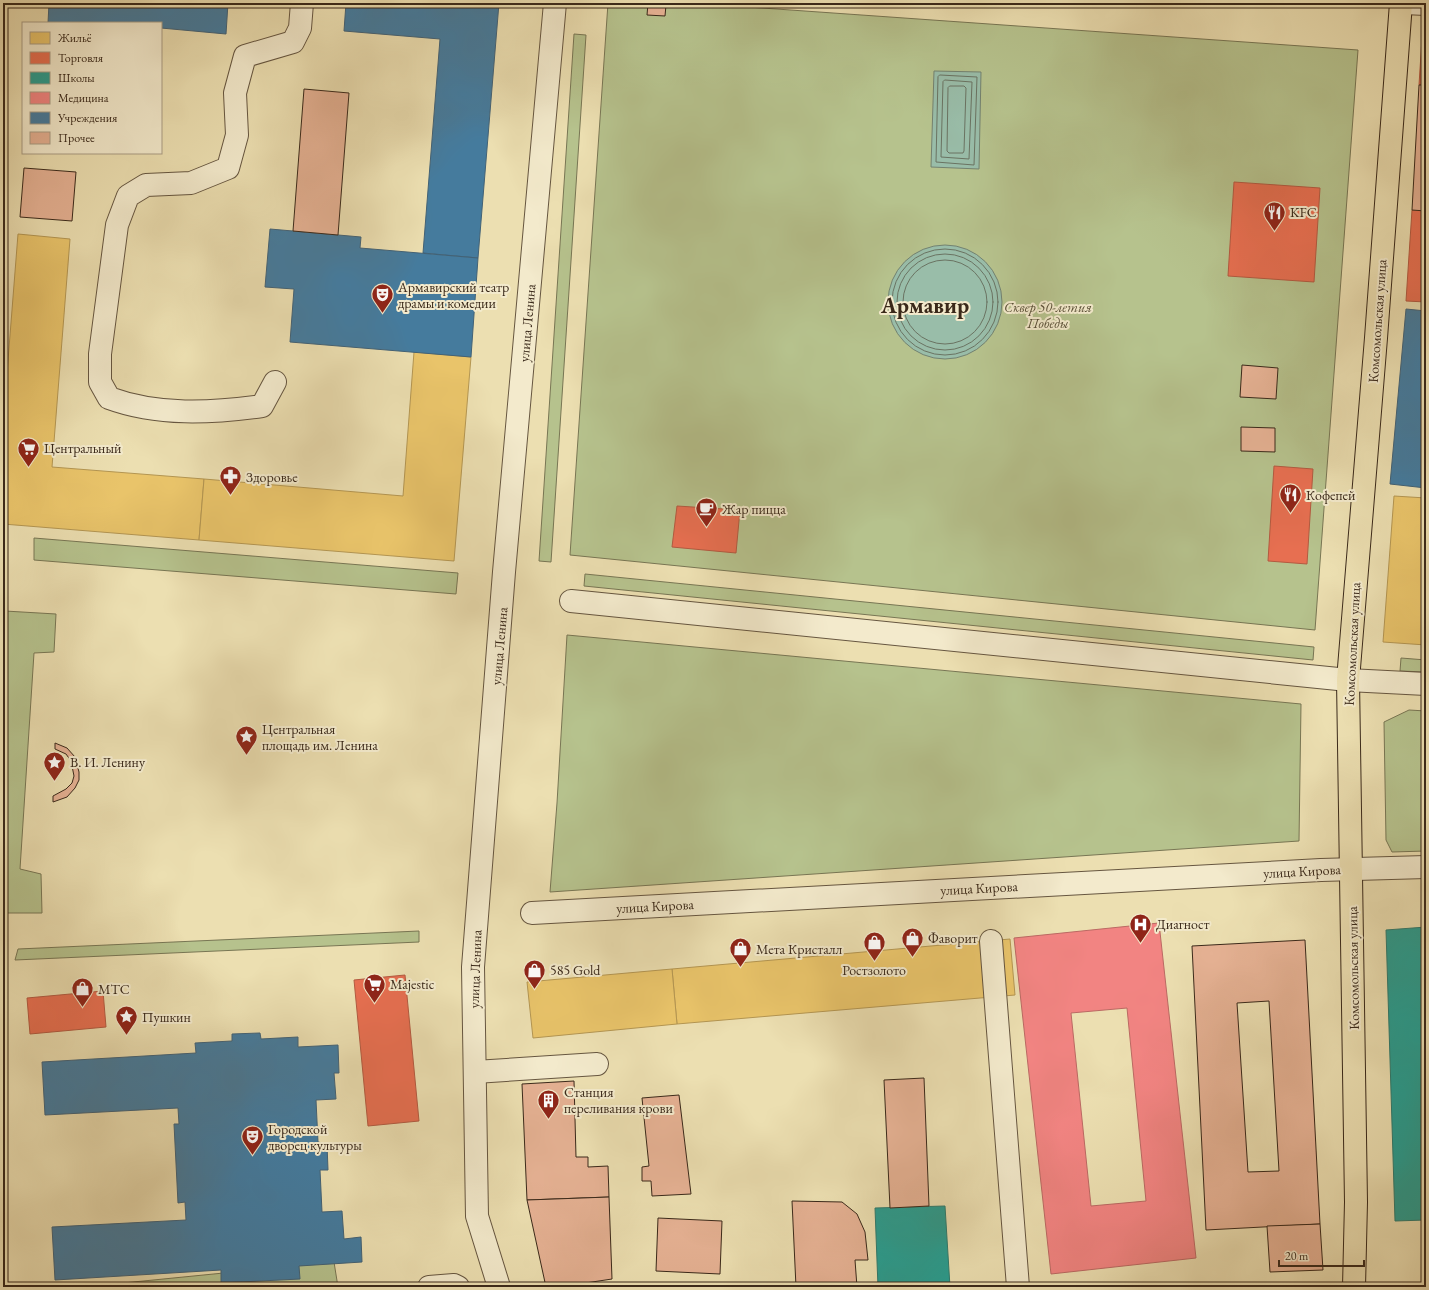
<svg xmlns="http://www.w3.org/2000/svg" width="1429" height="1290" font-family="'EB Garamond',serif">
  <rect width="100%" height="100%" fill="#ecdfb1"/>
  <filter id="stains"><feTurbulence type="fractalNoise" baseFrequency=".005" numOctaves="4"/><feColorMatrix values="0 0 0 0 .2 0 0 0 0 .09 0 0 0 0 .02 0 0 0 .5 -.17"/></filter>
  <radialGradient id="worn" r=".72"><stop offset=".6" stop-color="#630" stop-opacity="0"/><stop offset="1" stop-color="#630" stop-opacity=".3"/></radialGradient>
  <!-- green -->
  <g fill="#b6c28d" stroke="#787654">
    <polygon points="608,3 691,3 1358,50 1315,630 570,555"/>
    <polygon points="574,34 586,35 551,562 539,561"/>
    <polygon points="34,538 458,573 456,594 34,560"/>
    <polygon points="585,574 1314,647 1313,660 584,586"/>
    <polygon points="5,611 56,614 54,652 34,653 20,869 41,874 42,913 3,913 3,644"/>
    <polygon points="567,635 1301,704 1299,841 550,892 557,803"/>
    <polygon points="1401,658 1426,660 1426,672 1400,671"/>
    <polygon points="1409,710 1426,711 1426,851 1392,852 1386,840 1384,722"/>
    <polygon points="419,931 419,942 15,960 18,949"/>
    <polygon points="334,1262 338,1287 83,1287"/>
  </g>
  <!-- water -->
  <g fill="#99bda9" stroke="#738270">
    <polygon points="934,71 981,72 979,169 931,167"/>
    <circle cx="945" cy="302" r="57"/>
  </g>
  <!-- homes -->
  <g fill="#e9c46a" stroke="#b49652">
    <polygon points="18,234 70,239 52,467 204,479 199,540 3,524 3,424"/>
    <polygon points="414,352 471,357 454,561 199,540 204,479 403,496"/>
    <polygon points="1394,496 1426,498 1426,645 1383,642"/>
    <polygon points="1010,939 1015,995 677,1024 672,969"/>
    <polygon points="672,969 677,1024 533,1038 527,982"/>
  </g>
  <!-- shops -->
  <g fill="#e76f51" stroke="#b35a40">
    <polygon points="1422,38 1426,38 1426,85 1419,85"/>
    <polygon points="1234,182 1320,188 1314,282 1228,276"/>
    <polygon points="1412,210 1426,211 1426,302 1406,301"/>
    <polygon points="1274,466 1313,469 1307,564 1268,561"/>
    <polygon points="677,506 740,510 736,553 672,547"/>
    <polygon points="405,975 419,1121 368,1126 354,980"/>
    <polygon points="103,991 106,1027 30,1034 27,998"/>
  </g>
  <!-- schools -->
  <g fill="#2a9d8f" stroke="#2f7a6c">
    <polygon points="1426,927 1426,1220 1395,1221 1386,930"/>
    <polygon points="945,1206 950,1287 878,1287 875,1208"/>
  </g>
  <!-- health -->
  <path fill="#f28482" stroke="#bb6963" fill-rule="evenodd" d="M1159 923 1196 1258 1051 1274 1014 938ZM1127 1008 1146 1201 1091 1206 1071 1013Z"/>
  <!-- public -->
  <g fill="#457b9d" stroke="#426276">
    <polygon points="49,3 228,3 226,34 161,28 161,23 48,23"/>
    <polygon points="346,3 499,3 478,258 423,253 440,39 344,31"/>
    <polygon points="270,229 361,237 360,248 478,258 471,357 290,342 294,289 265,287"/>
    <polygon points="1406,309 1426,311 1426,488 1390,484"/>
    <polygon points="260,1033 261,1039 298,1037 298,1047 338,1045 339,1073 334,1073 336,1099 316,1100 318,1142 327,1144 328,1170 320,1170 322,1212 342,1211 344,1239 361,1237 362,1262 299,1266 300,1279 221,1283 221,1270 55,1280 52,1227 186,1220 185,1202 178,1203 174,1124 179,1124 178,1108 45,1115 42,1062 196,1053 195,1043 232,1041 232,1034"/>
  </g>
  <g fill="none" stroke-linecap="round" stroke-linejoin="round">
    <!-- shore -->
    <g stroke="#6a7362" stroke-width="1">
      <polygon points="940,75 977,77 974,165 936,162 938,77"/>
      <polygon points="945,80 972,82 969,159 941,157 943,82"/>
      <polygon points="950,86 964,86 966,88 964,151 963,153 949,153 947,151 948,88"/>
      <circle cx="945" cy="302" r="53"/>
      <circle cx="945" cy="302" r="48"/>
      <circle cx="945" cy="302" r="42"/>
    </g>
  </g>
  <!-- building -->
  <g fill="#e5b193" stroke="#3a291a" fill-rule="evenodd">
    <polygon points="648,3 666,5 665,16 647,15"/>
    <polygon points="1419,85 1426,85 1426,211 1412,210"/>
    <polygon points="304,89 349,93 338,235 293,231"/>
    <polygon points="24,168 76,172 72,221 20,217"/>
    <polygon points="1242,365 1278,368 1276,399 1240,397"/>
    <polygon points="1241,427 1275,428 1275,452 1241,451"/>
    <polygon points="55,743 67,748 75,757 79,772 79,780 75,788 67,797 53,802 53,796 66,789 72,783 74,776 71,761 66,754 55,749"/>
    <path d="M1305 940 1320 1224 1206 1230 1192 946ZM1269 1001 1279 1171 1248 1172 1237 1003Z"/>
    <polygon points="924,1078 929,1206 890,1208 884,1080"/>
    <polygon points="574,1081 576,1157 588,1157 588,1167 608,1166 609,1197 527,1200 522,1084"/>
    <polygon points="679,1095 691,1194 652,1196 651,1181 642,1181 642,1167 649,1166 642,1098"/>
    <polygon points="609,1197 612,1279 559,1287 546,1287 527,1200"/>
    <polygon points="792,1201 842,1202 857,1214 865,1232 868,1260 855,1260 857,1287 796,1287"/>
    <polygon points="658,1218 722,1221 720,1274 656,1271"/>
    <polygon points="1320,1224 1323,1270 1270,1272 1267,1226"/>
  </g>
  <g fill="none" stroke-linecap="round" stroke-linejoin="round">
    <defs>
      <g id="minor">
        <polyline points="1404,3 1426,4"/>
        <path d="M275 382 262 406C211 413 158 416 109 398L100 382V354L117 225 128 196 146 185 191 183 228 168 237 135 235 93 245 56 293 42 300 28 302 3"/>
        <polyline points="571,601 1348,680 1426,684"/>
        <polyline points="532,913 1321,870 1426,867"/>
        <polyline points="991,941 1018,1287"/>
        <polyline points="475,1072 597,1064"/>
        <polyline points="429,1287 454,1285 458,1287"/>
        <polyline points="499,1287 477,1216 473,967 504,572 555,3"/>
      </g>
      <polyline id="major" points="1354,1287 1356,1202 1348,680 1376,338 1401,3"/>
    </defs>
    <!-- minor casing -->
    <use href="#minor" stroke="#665640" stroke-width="24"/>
    <!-- major casing -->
    <use href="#major" stroke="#3a291a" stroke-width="24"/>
    <!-- minor -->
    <use href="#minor" stroke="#f3eacc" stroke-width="22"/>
    <!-- major -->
    <use href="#major" stroke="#ecdfb1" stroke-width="22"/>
  </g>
  <!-- icons -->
  <defs>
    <symbol id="restaurant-pin" viewBox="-11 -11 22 30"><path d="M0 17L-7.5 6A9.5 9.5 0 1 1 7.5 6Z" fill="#8f2418" stroke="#f3eacc"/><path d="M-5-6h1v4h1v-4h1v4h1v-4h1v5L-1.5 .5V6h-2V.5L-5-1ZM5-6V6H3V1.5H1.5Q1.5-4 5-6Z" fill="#fff"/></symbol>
    <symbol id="theatre-pin" viewBox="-11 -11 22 30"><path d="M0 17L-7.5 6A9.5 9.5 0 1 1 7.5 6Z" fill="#8f2418" stroke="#f3eacc"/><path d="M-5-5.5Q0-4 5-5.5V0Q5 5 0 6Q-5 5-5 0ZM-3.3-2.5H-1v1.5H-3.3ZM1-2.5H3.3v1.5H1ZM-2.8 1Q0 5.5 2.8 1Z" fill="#fff"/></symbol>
    <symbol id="supermarket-pin" viewBox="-11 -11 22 30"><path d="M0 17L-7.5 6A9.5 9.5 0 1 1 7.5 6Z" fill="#8f2418" stroke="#f3eacc"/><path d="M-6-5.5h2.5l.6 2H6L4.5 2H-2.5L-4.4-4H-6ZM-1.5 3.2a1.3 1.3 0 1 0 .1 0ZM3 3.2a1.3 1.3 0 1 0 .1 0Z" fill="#fff"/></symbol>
    <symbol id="pharmacy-pin" viewBox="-11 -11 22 30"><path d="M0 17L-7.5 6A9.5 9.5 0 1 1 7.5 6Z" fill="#8f2418" stroke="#f3eacc"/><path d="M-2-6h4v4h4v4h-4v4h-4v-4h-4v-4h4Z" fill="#fff"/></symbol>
    <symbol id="cafe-pin" viewBox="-11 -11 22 30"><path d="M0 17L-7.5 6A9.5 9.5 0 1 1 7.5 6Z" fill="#8f2418" stroke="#f3eacc"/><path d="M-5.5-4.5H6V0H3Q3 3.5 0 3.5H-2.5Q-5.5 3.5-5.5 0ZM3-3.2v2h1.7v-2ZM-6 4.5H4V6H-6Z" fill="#fff"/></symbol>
    <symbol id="sight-pin" viewBox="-11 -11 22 30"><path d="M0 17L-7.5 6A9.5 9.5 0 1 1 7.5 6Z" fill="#8f2418" stroke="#f3eacc"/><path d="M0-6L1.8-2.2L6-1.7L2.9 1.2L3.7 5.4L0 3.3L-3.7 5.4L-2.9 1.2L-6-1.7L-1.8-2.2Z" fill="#fff"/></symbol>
    <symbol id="hospital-pin" viewBox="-11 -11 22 30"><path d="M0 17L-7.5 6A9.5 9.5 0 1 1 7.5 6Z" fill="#8f2418" stroke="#f3eacc"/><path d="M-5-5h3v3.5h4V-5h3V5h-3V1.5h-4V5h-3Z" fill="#fff"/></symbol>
    <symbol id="shop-pin" viewBox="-11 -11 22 30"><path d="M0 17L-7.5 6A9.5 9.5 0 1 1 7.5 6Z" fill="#8f2418" stroke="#f3eacc"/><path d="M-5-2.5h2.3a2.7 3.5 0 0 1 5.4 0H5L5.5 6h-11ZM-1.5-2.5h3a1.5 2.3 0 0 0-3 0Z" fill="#fff"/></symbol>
    <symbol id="building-pin" viewBox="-11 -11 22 30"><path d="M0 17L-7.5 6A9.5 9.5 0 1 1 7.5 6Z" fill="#8f2418" stroke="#f3eacc"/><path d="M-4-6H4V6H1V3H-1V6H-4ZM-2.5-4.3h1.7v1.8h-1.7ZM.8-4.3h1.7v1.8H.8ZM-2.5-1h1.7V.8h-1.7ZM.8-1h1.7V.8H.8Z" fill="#fff"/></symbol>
  </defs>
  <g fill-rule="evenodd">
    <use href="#restaurant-pin" x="1262" y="200" width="25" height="34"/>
    <use href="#theatre-pin" x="370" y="282" width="25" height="34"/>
    <use href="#supermarket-pin" x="16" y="436" width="25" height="34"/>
    <use href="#pharmacy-pin" x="218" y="464" width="25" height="34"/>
    <use href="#restaurant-pin" x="1278" y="482" width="25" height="34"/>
    <use href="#cafe-pin" x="694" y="496" width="25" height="34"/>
    <use href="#sight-pin" x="234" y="724" width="25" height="34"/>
    <use href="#sight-pin" x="42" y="750" width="25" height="34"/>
    <use href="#hospital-pin" x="1128" y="912" width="25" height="34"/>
    <use href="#shop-pin" x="900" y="926" width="25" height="34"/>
    <use href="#shop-pin" x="862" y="930" width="25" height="34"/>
    <use href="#shop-pin" x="728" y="936" width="25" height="34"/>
    <use href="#shop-pin" x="522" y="958" width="25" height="34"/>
    <use href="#supermarket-pin" x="362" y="972" width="25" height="34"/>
    <use href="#shop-pin" x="70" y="976" width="25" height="34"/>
    <use href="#sight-pin" x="114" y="1004" width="25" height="34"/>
    <use href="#building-pin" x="536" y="1088" width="25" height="34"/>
    <use href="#theatre-pin" x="240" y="1124" width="25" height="34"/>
  </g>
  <g text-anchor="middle" stroke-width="4" stroke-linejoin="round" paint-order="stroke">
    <!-- poi labels -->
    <g font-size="14" fill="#3a291a" stroke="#f3eacc" text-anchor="start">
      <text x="1290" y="217">KFC</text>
      <text x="398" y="292">Армавирский театр<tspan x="398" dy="16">драмы и комедии</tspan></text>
      <text x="44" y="453">Центральный</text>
      <text x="246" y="482">Здоровье</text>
      <text x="1306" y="500">Кофепей</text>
      <text x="722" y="514">Жар пицца</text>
      <text x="262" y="734">Центральная<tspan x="262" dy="16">площадь им. Ленина</tspan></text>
      <text x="70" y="767">В. И. Ленину</text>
      <text x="1156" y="929">Диагност</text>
      <text x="928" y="943">Фаворит</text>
      <text x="756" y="954">Мета Кристалл</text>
      <text x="550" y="975">585 Gold</text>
      <text x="874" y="975" text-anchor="middle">Ростзолото</text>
      <text x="390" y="989">Majestic</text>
      <text x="98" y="994">МТС</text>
      <text x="142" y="1022">Пушкин</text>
      <text x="564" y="1097">Cтанция<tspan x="564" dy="16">переливания крови</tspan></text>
      <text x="268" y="1134">Городской<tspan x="268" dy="16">дворец культуры</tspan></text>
    </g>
    <!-- park labels -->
    <g font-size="14" font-style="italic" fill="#594f37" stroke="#f3eacc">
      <text x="1048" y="312">Сквер 50-летия<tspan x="1048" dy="16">Победы</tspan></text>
    </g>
    <!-- street labels -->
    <g font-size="14" fill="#3a291a" stroke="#f3eacc">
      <text transform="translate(1377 321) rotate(-86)" y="5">Комсомольская улица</text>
      <text transform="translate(527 323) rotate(-85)" y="5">улица Ленина</text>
      <text transform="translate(1352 644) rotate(-87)" y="5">Комсомольская улица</text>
      <text transform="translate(499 646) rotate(-85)" y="5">улица Ленина</text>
      <text transform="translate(1302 871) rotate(-3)" y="5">улица Кирова</text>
      <text transform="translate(979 888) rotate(-3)" y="5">улица Кирова</text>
      <text transform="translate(655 906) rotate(-3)" y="5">улица Кирова</text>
      <text transform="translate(1353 968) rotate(-91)" y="5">Комсомольская улица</text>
      <text transform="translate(475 969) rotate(-88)" y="5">улица Ленина</text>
    </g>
    <!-- town labels -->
    <g font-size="22" font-weight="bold" fill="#3a291a" stroke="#f3eacc">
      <text x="925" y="313">Армавир</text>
    </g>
  </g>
  <!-- margin -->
  <rect width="1429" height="1290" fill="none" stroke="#ecdfb1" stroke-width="16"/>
  <rect x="4" y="4" width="1421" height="1282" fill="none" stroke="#3a291a" stroke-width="2"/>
  <rect x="8" y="8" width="1413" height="1274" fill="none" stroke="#3a291a"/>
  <!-- legend -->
  <rect x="22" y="22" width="140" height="132" fill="#f3eacc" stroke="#a99d85"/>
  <rect x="30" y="32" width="20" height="12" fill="#e9c46a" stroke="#a99d85"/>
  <text x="58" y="42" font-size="12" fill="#3a291a">Жильё</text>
  <rect x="30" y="52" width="20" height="12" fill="#e76f51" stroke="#a99d85"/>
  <text x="58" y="62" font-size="12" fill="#3a291a">Торговля</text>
  <rect x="30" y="72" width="20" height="12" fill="#2a9d8f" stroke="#a99d85"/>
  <text x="58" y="82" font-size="12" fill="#3a291a">Школы</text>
  <rect x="30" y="92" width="20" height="12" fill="#f28482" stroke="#a99d85"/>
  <text x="58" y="102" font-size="12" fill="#3a291a">Медицина</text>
  <rect x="30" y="112" width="20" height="12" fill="#457b9d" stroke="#a99d85"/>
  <text x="58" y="122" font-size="12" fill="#3a291a">Учреждения</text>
  <rect x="30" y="132" width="20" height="12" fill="#e5b193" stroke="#a99d85"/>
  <text x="58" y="142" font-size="12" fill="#3a291a">Прочее</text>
  <!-- scale -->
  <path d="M1279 1260v6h85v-6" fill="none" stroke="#3a291a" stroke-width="2"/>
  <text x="1285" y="1260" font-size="12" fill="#3a291a" stroke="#f3eacc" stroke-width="3" paint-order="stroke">20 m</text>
  <rect width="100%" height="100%" filter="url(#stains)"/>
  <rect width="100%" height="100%" fill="url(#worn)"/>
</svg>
